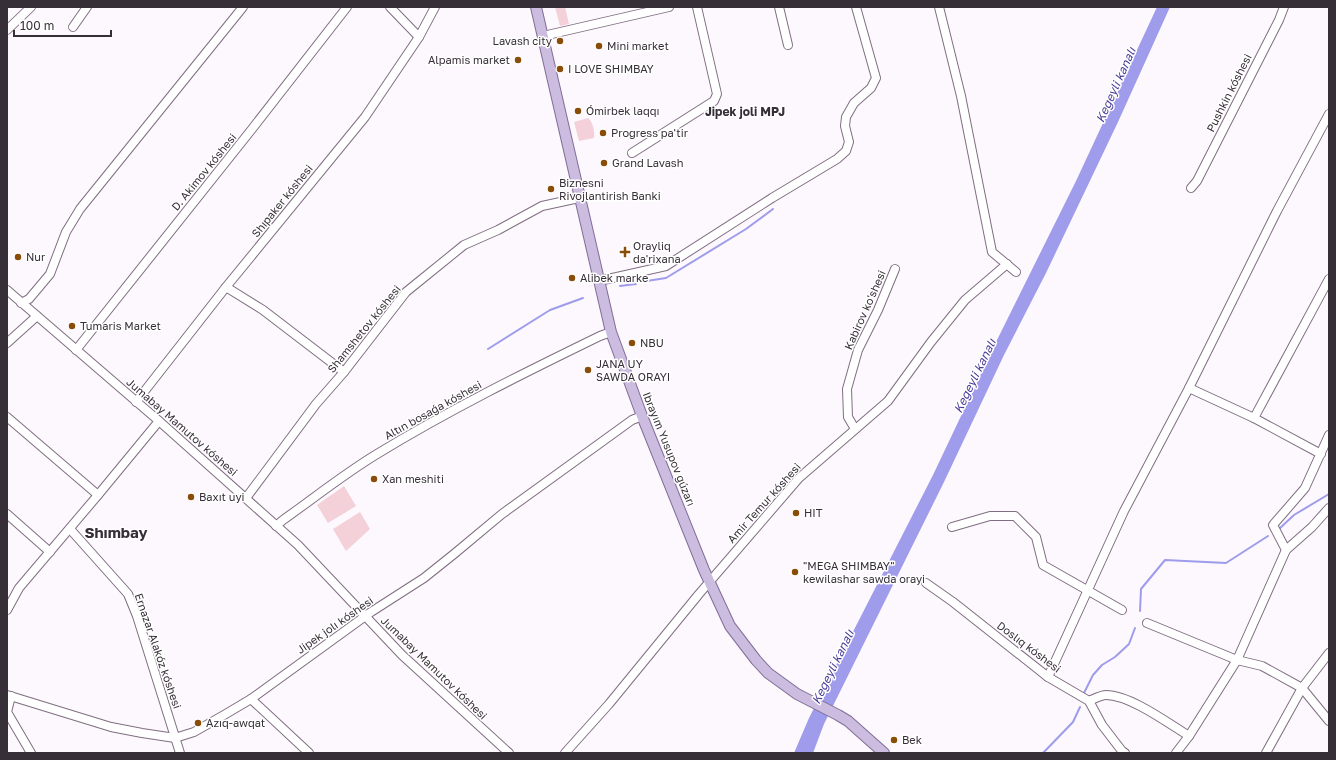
<svg xmlns="http://www.w3.org/2000/svg" width="1336" height="760" font-family="'Golos Text',sans-serif">
  <rect width="100%" height="100%" fill="#fcf8fd"/>
  <!-- green -->
  <g fill="#f4d1d9">
    <polygon points="555,7 565,7 569,24 560,26"/>
    <path d="M588 118C593 122 595 132 594 138L579 141 574 122Z"/>
    <polygon points="344,486 356,506 328,523 317,505"/>
    <polygon points="360,512 370,529 346,551 333,529"/>
  </g>
  <!-- water -->
  <polygon fill="#9e9ceb" points="1157,7 1170,7 1118,122 1046,273 1004,355 944,482 824,724 813,753 794,753 809,718 933,475 998,338 1076,181"/>
  <g fill="none" stroke-linecap="round" stroke-linejoin="round">
    <!-- stream -->
    <g stroke="#9e9ceb" stroke-width="2">
      <polyline points="640,282 666,278 746,229 773,209"/>
      <polyline points="620,286 636,284"/>
      <polyline points="488,349 550,310 583,298"/>
      <polyline points="1279,529 1294,515 1329,494"/>
      <polyline points="1140,611 1141,589 1165,560 1226,563 1268,536"/>
      <polyline points="1084,693 1093,675 1102,665 1115,657 1129,644 1135,628"/>
      <polyline points="1043,753 1073,722 1080,707"/>
    </g>
    <defs>
      <g id="minor">
        <polyline points="390,7 419,37"/>
        <polyline points="779,7 788,45"/>
        <polyline points="939,7 961,96 992,252 1016,272"/>
        <polyline points="73,27 87,7"/>
        <polyline points="7,30 31,7"/>
        <polyline points="543,36 669,7"/>
        <polyline points="632,153 714,101 717,94 697,7"/>
        <polyline points="1191,188 1197,181 1279,20 1284,7"/>
        <polyline points="599,281 666,266 772,198 837,159 846,151 849,142 845,126 846,117 854,103 871,88 876,78 856,7"/>
        <polyline points="226,287 263,310 344,372"/>
        <polyline points="7,290 159,421 298,545 402,655 509,753"/>
        <polyline points="21,303 29,299 50,274 66,232 80,209 243,7"/>
        <polyline points="7,343 37,316"/>
        <polyline points="76,350 252,129 347,7"/>
        <polyline points="1189,388 1254,418 1321,454"/>
        <polyline points="136,402 226,287 365,117 419,37 435,7"/>
        <polyline points="7,417 98,495"/>
        <polyline points="1254,418 1329,279"/>
        <polyline points="855,429 848,417 847,389 858,350 878,310 895,269"/>
        <polyline points="246,498 316,404 344,372 406,292 464,245 498,230 542,206 579,198"/>
        <polyline points="7,514 50,552"/>
        <path d="M276 526 283 520C314 498 344 474 377 454 449 410 524 373 600 336L611 332"/>
        <polyline points="952,527 990,516 1015,516 1036,537 1043,565 1122,610"/>
        <polyline points="70,529 128,594 137,616 180,753"/>
        <polyline points="1286,550 1273,525 1305,488 1329,435"/>
        <polyline points="926,583 953,602 1048,677 1089,701 1102,725 1122,751 1125,753"/>
        <polyline points="7,610 19,588 98,495 159,421"/>
        <polyline points="1147,623 1237,660 1262,666 1302,688 1329,721"/>
        <polyline points="1048,677 1124,511 1189,388 1277,211 1329,114"/>
        <polyline points="7,695 111,727 142,733 175,738 194,732 224,715 251,699 371,612 424,578 454,554 502,514 632,420 642,416"/>
        <polyline points="11,696 7,712 31,753"/>
        <polyline points="251,699 309,753"/>
        <path d="M1089 701C1094 699 1101 695 1106 695 1130 695 1168 723 1189 736"/>
        <polyline points="565,753 609,704 699,594 799,478 888,401 931,342 965,300 1007,264"/>
        <polyline points="1176,753 1189,736 1237,660 1286,550 1312,527 1329,508"/>
        <polyline points="1266,753 1302,688 1329,653"/>
      </g>
      <polyline id="major" points="536,7 611,332 642,416 704,570 730,626 756,660 768,673 797,694 838,715 848,721 884,753"/>
    </defs>
    <!-- minor casing -->
    <use href="#minor" stroke="#806e82" stroke-width="10"/>
    <!-- major casing -->
    <use href="#major" stroke="#816d97" stroke-width="12"/>
    <!-- minor -->
    <use href="#minor" stroke="#fff" stroke-width="8"/>
    <!-- major -->
    <use href="#major" stroke="#cbbce0" stroke-width="10"/>
  </g>
  <!-- markers -->
  <g fill="#894d09" stroke="#fff" stroke-width="1.5">
    <circle cx="560" cy="41" r="4"/>
    <circle cx="599" cy="46" r="4"/>
    <circle cx="518" cy="60" r="4"/>
    <circle cx="560" cy="69" r="4"/>
    <circle cx="578" cy="111" r="4"/>
    <circle cx="603" cy="133" r="4"/>
    <circle cx="604" cy="163" r="4"/>
    <circle cx="551" cy="189" r="4"/>
    <path d="M623 246h4v4h4v4h-4v4h-4v-4h-4v-4h4z"/>
    <circle cx="18" cy="257" r="4"/>
    <circle cx="572" cy="278" r="4"/>
    <circle cx="72" cy="326" r="4"/>
    <circle cx="632" cy="343" r="4"/>
    <circle cx="588" cy="370" r="4"/>
    <circle cx="374" cy="479" r="4"/>
    <circle cx="191" cy="497" r="4"/>
    <circle cx="796" cy="513" r="4"/>
    <circle cx="795" cy="572" r="4"/>
    <circle cx="198" cy="723" r="4"/>
    <circle cx="894" cy="740" r="4"/>
  </g>
  <g text-anchor="middle" stroke-width="3" stroke-linejoin="round" paint-order="stroke">
    <!-- poi labels -->
    <g font-size="11" fill="#362f37" stroke="#fff" text-anchor="start">
      <text x="552" y="45" text-anchor="end">Lavash city</text>
      <text x="607" y="50">Mini market</text>
      <text x="510" y="64" text-anchor="end">Alpamis market</text>
      <text x="568" y="73">I LOVE SHIMBAY</text>
      <text x="586" y="115">Ómirbek laqqı</text>
      <text x="611" y="137">Progress pa'tir</text>
      <text x="612" y="167">Grand Lavash</text>
      <text x="559" y="187">Biznesni<tspan x="559" dy="13">Rivojlantirish Banki</tspan></text>
      <text x="633" y="250">Orayliq<tspan x="633" dy="13">da'rixana</tspan></text>
      <text x="26" y="261">Nur</text>
      <text x="580" y="282">Alibek marke</text>
      <text x="80" y="330">Tumaris Market</text>
      <text x="640" y="347">NBU</text>
      <text x="596" y="368">JANA UY<tspan x="596" dy="13">SAWDA ORAYI</tspan></text>
      <text x="382" y="483">Xan meshiti</text>
      <text x="199" y="501">Baxıt uyi</text>
      <text x="804" y="517">HIT</text>
      <text x="803" y="570">"MEGA SHIMBAY"<tspan x="803" dy="13">kewilashar sawda orayi</tspan></text>
      <text x="206" y="727">Azıq-awqat</text>
      <text x="902" y="744">Bek</text>
    </g>
    <!-- street labels -->
    <g font-size="11" fill="#362f37" stroke="#fff">
      <text transform="translate(1229 93) rotate(-63)" y="4">Pushkin kóshesi</text>
      <text transform="translate(204 172) rotate(-51)" y="4">D. Akimov kóshesi</text>
      <text transform="translate(282 201) rotate(-51)" y="4">Shıpaker kóshesi</text>
      <text transform="translate(865 310) rotate(-66)" y="4">Kabirov ko'shesi</text>
      <text transform="translate(364 329) rotate(-51)" y="4">Shamshetov kóshesi</text>
      <text transform="translate(433 410) rotate(-29)" y="4">Altın bosaǵa kóshesi</text>
      <text transform="translate(182 427) rotate(41)" y="4">Jumabay Mamutov kóshesi</text>
      <text transform="translate(669 449) rotate(68)" y="4">Ibrayım Yusupov gúzarı</text>
      <text transform="translate(764 503) rotate(-48)" y="4">Amir Temur kóshesi</text>
      <text transform="translate(335 625) rotate(-35)" y="4">Jipek jolı kóshesi</text>
      <text transform="translate(1029 647) rotate(37)" y="4">Doslıq kóshesi</text>
      <text transform="translate(158 651) rotate(71)" y="4">Ernazar Alakóz kóshesi</text>
      <text transform="translate(434 668) rotate(44)" y="4">Jumabay Mamutov kóshesi</text>
    </g>
    <!-- water labels -->
    <g font-size="12" font-style="italic" fill="#493d98" stroke="#fff">
      <text transform="translate(1116 85) rotate(-66)" y="4">Kegeyli kanalı</text>
      <text transform="translate(975 376) rotate(-64)" y="4">Kegeyli kanalı</text>
      <text transform="translate(833 667) rotate(-64)" y="4">Kegeyli kanalı</text>
    </g>
    <!-- neighbourhood labels -->
    <g font-size="12" font-weight="bold" fill="#362f37" stroke="#fff">
      <text x="745" y="116">Jipek joli MPJ</text>
    </g>
    <!-- district labels -->
    <g font-size="15" font-weight="bold" fill="#362f37" stroke="#fff">
      <text x="116" y="538">Shımbay</text>
    </g>
  </g>
  <!-- border -->
  <rect width="1336" height="760" fill="none" stroke="#362f37" stroke-width="16"/>
  <!-- scale -->
  <path d="M14 30v6h97v-6" fill="none" stroke="#362f37" stroke-width="2"/>
  <text x="20" y="30" font-size="12" fill="#362f37" stroke="#ffffff" stroke-width="3" paint-order="stroke">100 m</text>
</svg>
